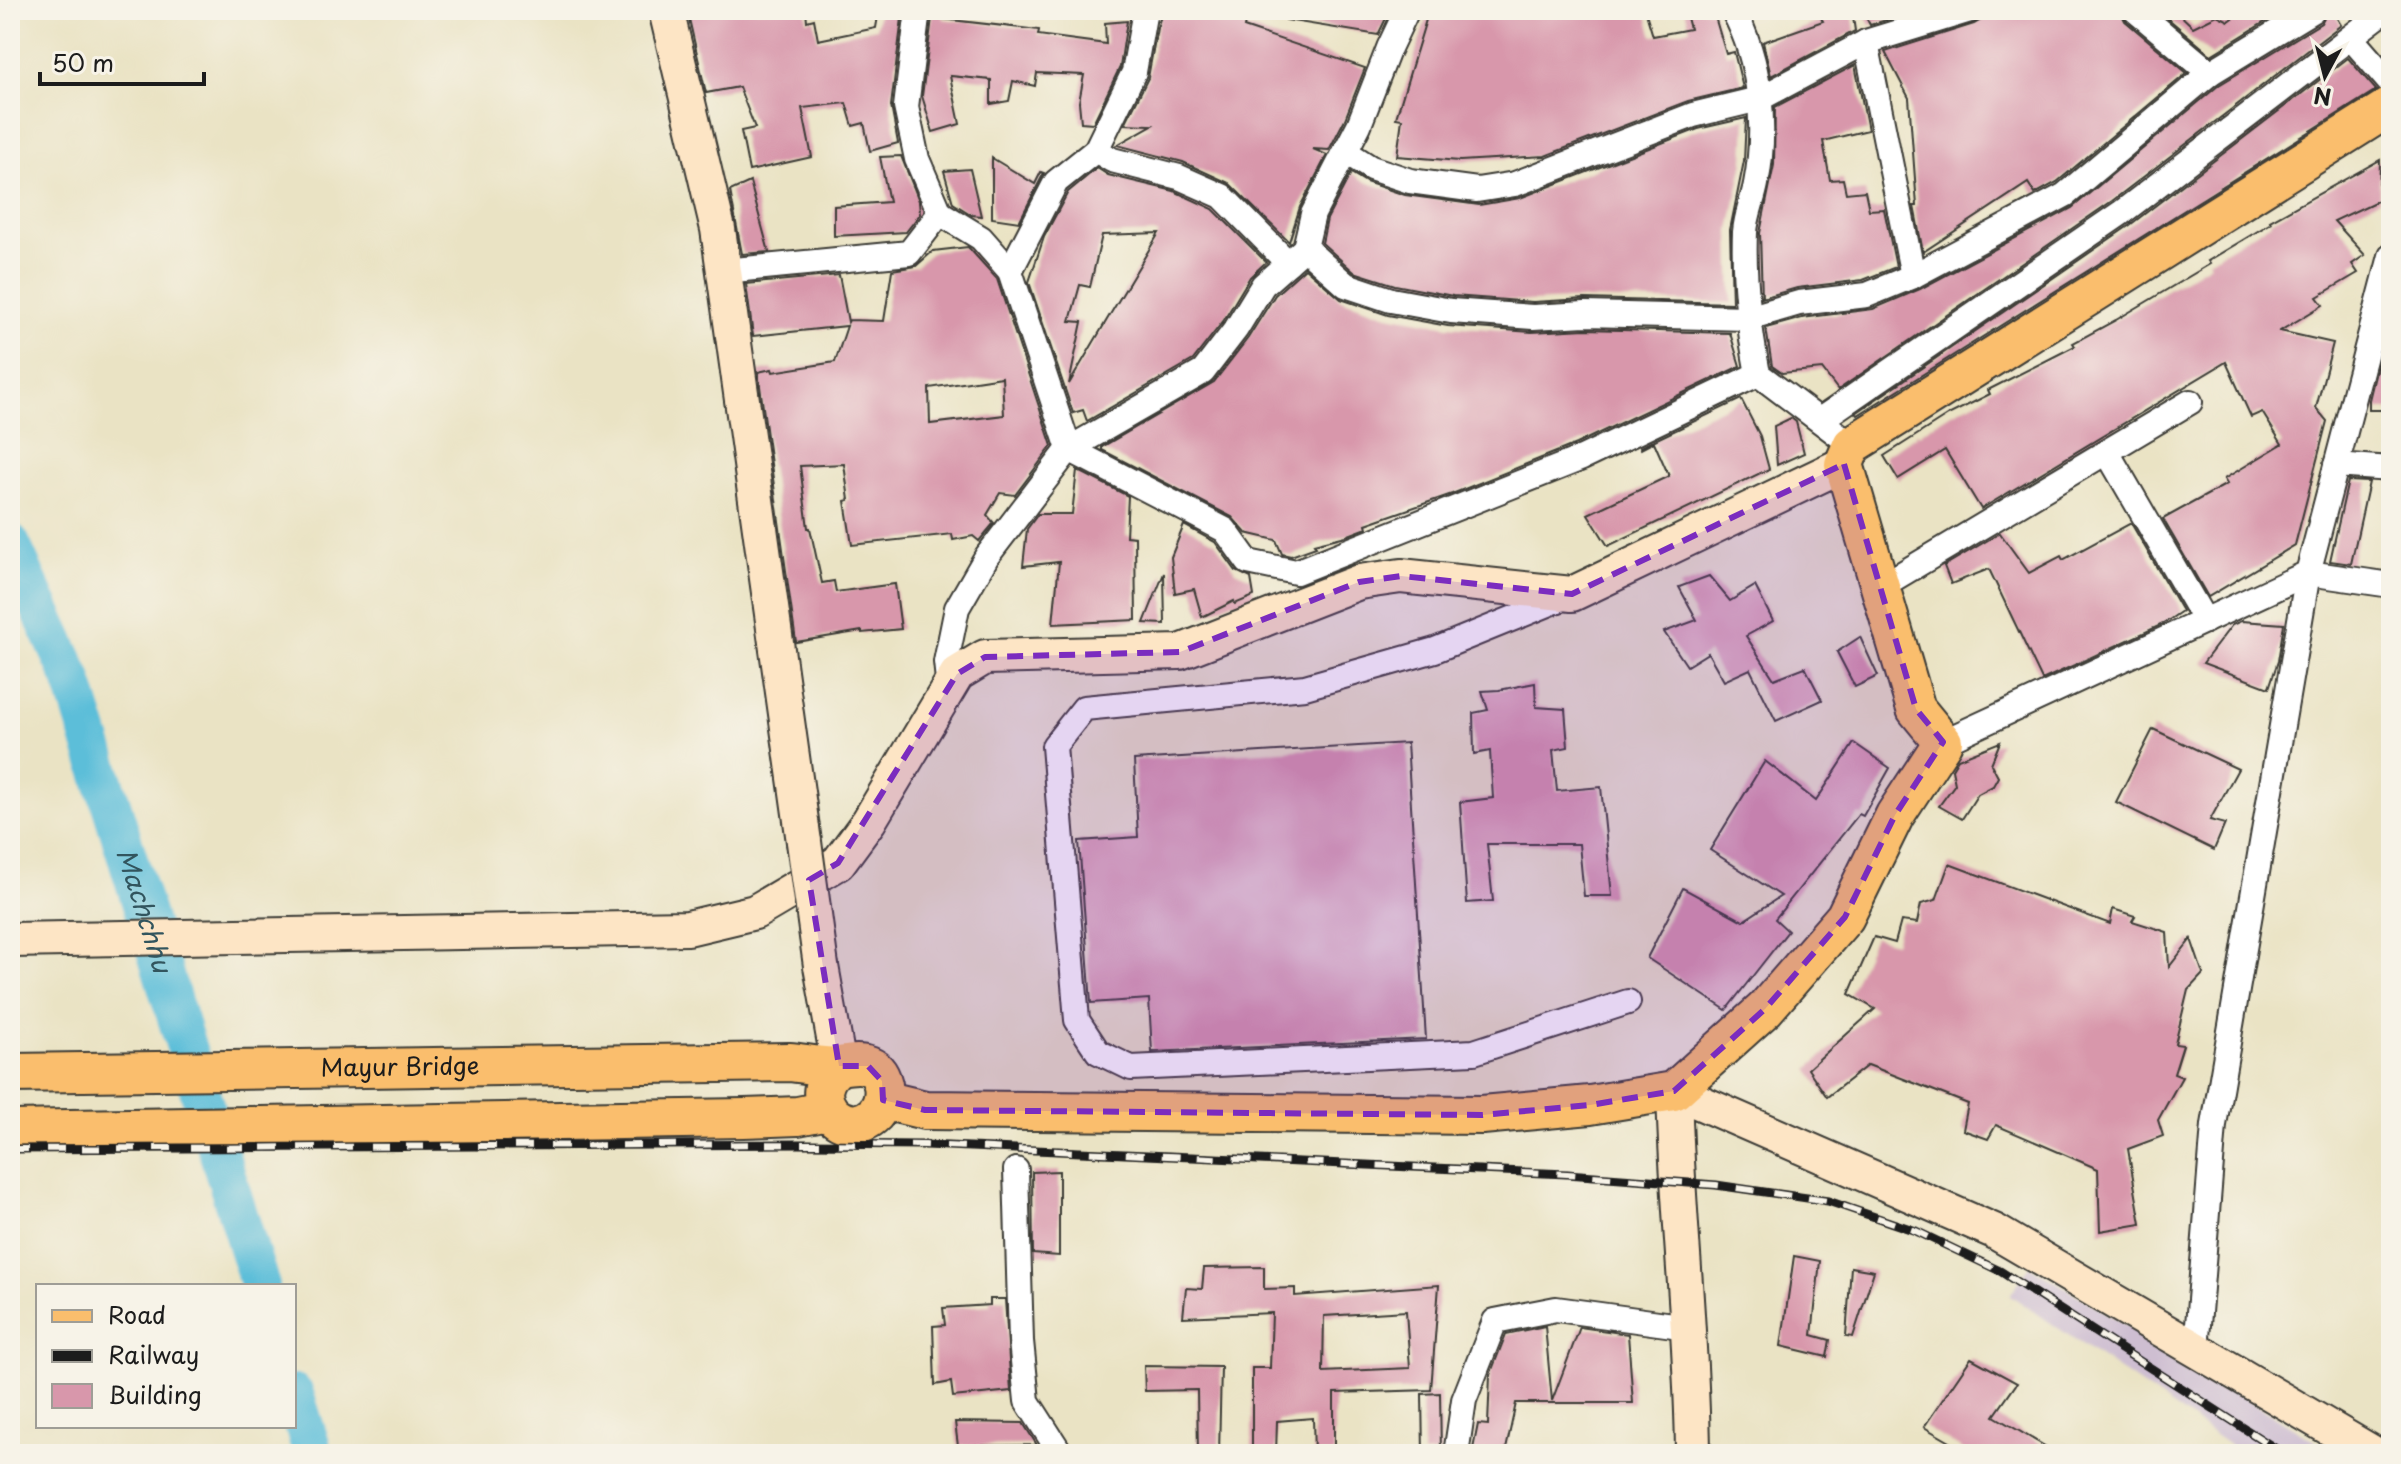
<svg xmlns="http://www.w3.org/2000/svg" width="2401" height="1464" font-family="'Playpen Sans',sans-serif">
  <rect width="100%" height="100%" fill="#f7f3e8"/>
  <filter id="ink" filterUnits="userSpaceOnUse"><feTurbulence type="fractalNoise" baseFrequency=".0125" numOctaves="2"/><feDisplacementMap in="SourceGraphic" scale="16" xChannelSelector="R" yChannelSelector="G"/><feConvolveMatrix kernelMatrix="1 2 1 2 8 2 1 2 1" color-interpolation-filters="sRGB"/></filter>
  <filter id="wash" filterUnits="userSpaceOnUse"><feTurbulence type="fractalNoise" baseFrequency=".006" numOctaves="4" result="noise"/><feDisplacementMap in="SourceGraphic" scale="32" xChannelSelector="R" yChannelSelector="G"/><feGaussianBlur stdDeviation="1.8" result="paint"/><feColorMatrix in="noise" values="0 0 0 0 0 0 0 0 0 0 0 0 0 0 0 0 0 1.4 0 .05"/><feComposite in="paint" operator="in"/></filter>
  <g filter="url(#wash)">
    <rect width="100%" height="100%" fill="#eae3c4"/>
    <!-- industrial -->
    <polygon fill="#cebed1" points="2030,1266 2336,1454 2242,1454 2010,1295"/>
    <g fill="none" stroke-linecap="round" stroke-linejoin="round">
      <!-- river -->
      <g stroke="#5bbed9" stroke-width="40">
        <path id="s1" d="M10 543 72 678 260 1286"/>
        <polyline points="294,1394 313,1454"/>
      </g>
    </g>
    <g id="blocks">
      <!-- building -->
      <g fill="#d897ab" fill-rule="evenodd">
        <polygon points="687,10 806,10 807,21 814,19 818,40 876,28 879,10 903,10 891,106 898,143 870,151 864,123 853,126 846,103 802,108 812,157 749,171 741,131 755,128 739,87 706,93"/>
        <polygon points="933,10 942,10 943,19 1039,30 1038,35 1106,44 1105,23 1127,21 1120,67 1093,123 1081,122 1079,102 1084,75 1037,73 1035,86 1013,81 1009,101 991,104 991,80 950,76 960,124 933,132 922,96"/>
        <polygon points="1163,10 1248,10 1244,27 1365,68 1345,119 1329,150 1313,149 1327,155 1300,207 1289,242 1229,183 1183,162 1117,145 1152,125 1125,124 1148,78 1157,28"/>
        <polygon points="1287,10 1390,10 1378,35 1286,20"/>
        <polygon points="1429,10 1645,10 1653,36 1690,29 1685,10 1713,10 1726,54 1734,52 1743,88 1688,101 1545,156 1460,161 1397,156 1402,119 1396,118"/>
        <polygon points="1816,10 1852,10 1855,31 1771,76 1763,42 1823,21"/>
        <polygon points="1862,10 1919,10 1870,25"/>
        <polygon points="1992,10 2120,10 2125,21 2187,73 2057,182 2035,194 2028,183 1923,252 1914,206 1917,206 1909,98 1885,52 1974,24 1981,20 1985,13"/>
        <polygon points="2158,10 2175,10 2193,27 2217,15 2229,21 2244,10 2284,10 2211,55"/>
        <polygon points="2328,10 2332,10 2341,25 2112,201 1838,390 1822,369 1782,373 1772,366 1766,328 1802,318 1873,309 1920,289 2072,208 2219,85 2321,23"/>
        <polygon points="2348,58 2376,90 1858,415 1856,413 2130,225"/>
        <polygon points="1855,65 1868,130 1823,141 1830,180 1843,179 1846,193 1865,191 1869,210 1884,209 1896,267 1863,280 1797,288 1762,298 1760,233 1774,165 1775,107"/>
        <polygon points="1746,118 1744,161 1730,230 1732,303 1585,299 1533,302 1453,296 1395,285 1354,272 1322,243 1327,219 1351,173 1366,182 1405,195 1479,205 1520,198 1698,129"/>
        <polygon points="901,156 919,201 920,214 906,232 834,236 834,206 889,202 880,157"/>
        <polygon points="992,158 1035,184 1041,172 1044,173 1019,222 992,218"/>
        <polygon points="2380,160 2379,200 2334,221 2365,255 2352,264 2358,273 2317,297 2323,305 2280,331 2333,343 2316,408 2327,421 2295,545 2208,597 2163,519 2227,484 2224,479 2282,444 2262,412 2251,417 2226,362 1981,509 1945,450 1898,479 1884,456 1948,415 1990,394 1988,390 2075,346 2073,343 2116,320 2210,264 2208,261 2271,223 2270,221"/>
        <path d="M1097 168 1108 175 1174 191 1213 209 1266 262 1250 277 1224 320 1193 360 1087 421 1083 410 1073 413 1029 282 1044 237 1068 192ZM1159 233 1111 313 1069 384 1082 322 1070 321 1080 285 1090 287 1102 235Z"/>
        <polygon points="970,169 981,216 972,215 953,203 944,171"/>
        <polygon points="750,182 769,252 742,254 730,191"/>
        <path d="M968 247 997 279 1052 446 1015 495 1000 493 987 515 994 523 979 541 973 536 953 540 952 534 852 545 845 501 849 500 844 464 800 466 808 528H810L822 583 834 581 836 592 895 584 901 629 862 633V631L796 642 758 372 772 369 773 372 835 362 847 326 753 336 746 284 839 275 848 322 849 320 884 321 892 270 916 266 933 251ZM1002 377 1004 415 930 424 929 388Z"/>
        <polygon points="1305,268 1341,299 1388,315 1448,326 1532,332 1585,329 1730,333 1740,366 1576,444 1452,494 1366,524 1367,528 1346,536 1314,544 1316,547 1291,556 1282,554 1276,540 1246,533 1232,517 1102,450 1102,447 1214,382 1248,338 1275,295"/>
        <polygon points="2379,359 2391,360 2391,410 2369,410 2369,400"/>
        <polygon points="1741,399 1760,436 1769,469 1608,546 1588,514 1669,476 1654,442 1641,449 1640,447"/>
        <polygon points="1791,418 1796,422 1804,453 1777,465 1774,426"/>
        <polygon points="1077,470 1128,496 1126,536 1135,537 1136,620 1053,624 1059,562 1023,566 1027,529 1038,514 1072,514"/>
        <polygon points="2348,481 2369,482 2351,564 2330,561"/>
        <polygon points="2131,523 2182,611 2163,624 2042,680 1989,569 1951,584 1944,566 2000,533 2029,573 2061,556 2063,560"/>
        <polygon points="1184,525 1215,542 1236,571 1251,578 1254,596 1235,604 1234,601 1202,617 1194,589 1175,593 1171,557"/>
        <polygon points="1164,573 1165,624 1144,623"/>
        <polygon points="1709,576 1730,601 1755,586 1773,621 1746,636 1774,679 1805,667 1822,700 1776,721 1750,669 1724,681 1708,653 1687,666 1664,632 1697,620 1679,587"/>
        <polygon points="2241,621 2284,624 2278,661 2269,688 2203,663 2232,625"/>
        <polygon points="1860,637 1878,676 1855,687 1837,652"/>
        <polygon points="1535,683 1536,707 1565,709 1568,747 1553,750 1557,791 1601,787 1612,896 1584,896 1579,844 1487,844 1493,901 1467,903 1460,802 1493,798 1490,751 1474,754 1473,713 1488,710 1482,691 1499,690"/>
        <polygon points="2153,729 2238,769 2210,820 2225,824 2214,850 2116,802"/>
        <polygon points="2000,742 1991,764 1998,777 1993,786 1978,794 1962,819 1939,806 1955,784 1952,769 1958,759"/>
        <polygon points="1407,743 1426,1039 1152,1052 1149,999 1091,1003 1079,841 1138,837 1134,760"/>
        <polygon points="1854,743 1890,768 1863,816 1859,814 1775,919 1788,931 1726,1010 1647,958 1683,888 1743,921 1781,896 1710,850 1765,761 1816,801"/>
        <polygon points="1949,864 2110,924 2113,909 2135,916 2132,921 2167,932 2169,967 2191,939 2203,974 2188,990 2175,1044 2183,1045 2174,1074 2182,1077 2158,1120 2163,1136 2128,1149 2141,1224 2100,1231 2098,1169 1996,1125 1988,1139 1963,1130 1968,1104 1868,1065 1827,1097 1808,1069 1875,1009 1849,994 1874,937 1895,943 1901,921 1917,923 1921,904 1936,900"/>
        <polygon points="1059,1171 1059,1256 1033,1254 1032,1172"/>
        <polygon points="1794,1256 1820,1261 1812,1335 1830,1340 1827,1357 1781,1346"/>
        <path d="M1264 1267V1289L1295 1288V1296L1439 1285 1431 1390 1334 1393V1454H1314L1313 1418 1277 1421 1276 1454H1252V1368H1270L1272 1313 1183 1317 1186 1288 1202 1289 1204 1268ZM1406 1311 1410 1368 1323 1372 1324 1316Z"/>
        <polygon points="1851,1267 1874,1271 1853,1337 1846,1336"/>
        <polygon points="990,1299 1005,1299 1011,1391 953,1397 951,1382 935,1385 933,1326 945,1325 943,1308 990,1305"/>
        <polygon points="1545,1326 1552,1401 1580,1327 1628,1334 1633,1403 1516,1403 1505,1454 1472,1454 1478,1424 1488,1425 1490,1375 1506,1334"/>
        <polygon points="1971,1358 2017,1383 1994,1416 2058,1454 1971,1454 1924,1427"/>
        <polygon points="1144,1366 1221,1367 1219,1454 1198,1454 1197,1390 1145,1391"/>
        <polygon points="1440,1393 1441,1453 1423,1454 1422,1394"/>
        <polygon points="955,1422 1023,1423 1037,1445 958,1446"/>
      </g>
    </g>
  </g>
  <g filter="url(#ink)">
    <use href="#blocks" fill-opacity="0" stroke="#3b3a35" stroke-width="2"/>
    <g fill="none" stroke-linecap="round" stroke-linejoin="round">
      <defs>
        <g id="street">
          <polyline points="918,10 906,107 917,159 940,213 981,238 1010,271 1069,449 1225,530 1248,562 1296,572 1582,458 1758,374"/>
          <polyline points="1407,10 1389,48 1359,125 1313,214 1305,248 1346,285 1391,300 1451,311 1533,317 1585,314 1748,318 1799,303 1867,295 1913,276 2065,195 2210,73 2313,10"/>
          <path d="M1733 10C1761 61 1767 128 1756 184 1753 200 1746 216 1745 232 1743 280 1749 327 1758 374L1852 445"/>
          <polyline points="2135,10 2210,73"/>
          <polyline points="2351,38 2391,84"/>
          <polyline points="1866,42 1913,276"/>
          <polyline points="1096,150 1112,160 1179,177 1222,196 1288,263"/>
          <polyline points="1346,152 1371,168 1410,181 1477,190 1515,184 1693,115 1759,99 1866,42 1970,10"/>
          <polyline points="724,271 909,253 940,213"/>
          <polyline points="1010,271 1056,182 1096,150 1134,72 1145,10"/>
          <polyline points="1820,420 2121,213 2386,10"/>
          <polyline points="2107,452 2205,621"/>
          <polyline points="2336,465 2391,469"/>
          <polyline points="1880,587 2190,402"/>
          <polyline points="1568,596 1435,650 1305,687 1084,708 1054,746 1077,1020 1098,1052 1131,1068 1474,1052 1628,1002"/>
          <polyline points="949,689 946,662 957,608 987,556 1069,449 1203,372 1236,329 1263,285 1305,248"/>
          <polyline points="1943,742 2308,573 2391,585"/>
          <polyline points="1016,1170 1021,1341 1027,1401 1061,1454"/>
          <polyline points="2196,1350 2214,1125 2308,573 2391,256"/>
          <polyline points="1456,1454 1464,1400 1495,1321 1556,1309 1688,1327"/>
        </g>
        <g id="secondary">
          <polyline points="666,10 718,229 804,842"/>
          <polyline points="10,940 688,928 755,912 838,863 869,821 957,674 985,657 1180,652 1359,582 1401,576 1572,594 1844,464"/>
          <polyline points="821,966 839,1066"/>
          <path d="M1693 1454C1692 1333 1677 1212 1674 1091L1994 1231 2374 1454"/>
        </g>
        <g id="primary">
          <path id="s2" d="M10 1073 789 1062C805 1063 823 1068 839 1066 858 1063 877 1060 883 1085 885 1096 882 1106 875 1114 844 1144 799 1095 839 1066"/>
          <polyline points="883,1100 925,1110 1482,1115 1590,1105 1674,1091 1765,1009 1845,917 1895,815 1943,742 1916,709 1844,464 1852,445 2391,106"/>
          <polyline points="10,1130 744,1118 798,1116 828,1110"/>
        </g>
      </defs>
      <!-- street casing -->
      <use href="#street" stroke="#3b3a35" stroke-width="28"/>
      <!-- secondary casing -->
      <use href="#secondary" stroke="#3b3a35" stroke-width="38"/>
      <!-- primary casing -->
      <use href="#primary" stroke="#3b3a35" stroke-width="42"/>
      <!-- street -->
      <use href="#street" stroke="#fff" stroke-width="24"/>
      <!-- secondary -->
      <use href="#secondary" stroke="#fde5c5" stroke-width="34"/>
      <!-- primary -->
      <use href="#primary" stroke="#fabe6d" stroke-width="38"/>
      <defs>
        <polyline id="rail" points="10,1149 806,1144 925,1145 1567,1174 1716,1185 1828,1201 1916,1231 2000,1271 2284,1454"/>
      </defs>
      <!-- rail casing -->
      <use href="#rail" stroke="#1c1c1c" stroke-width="9"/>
      <!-- rail -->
      <use href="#rail" stroke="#f7f3e8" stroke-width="6" stroke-dasharray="18" stroke-linecap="butt"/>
      <defs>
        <polyline id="secondary-bridge" points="804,842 821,966"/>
      </defs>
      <!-- secondary-bridge casing -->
      <use href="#secondary-bridge" stroke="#3b3a35" stroke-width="38" stroke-linecap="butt"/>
      <!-- secondary-bridge -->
      <use href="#secondary-bridge" stroke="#fde5c5" stroke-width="34"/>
    </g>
  </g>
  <!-- marked area -->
  <path fill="#7b2cbf" fill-opacity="0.2" stroke="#7b2cbf" stroke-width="6" stroke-dasharray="16 10" stroke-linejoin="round" d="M1844 464 1916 709 1943 742 1895 815 1845 917 1765 1009 1674 1091 1590 1105 1482 1115 925 1110 883 1100 882 1081 868 1066H839L809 880 838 863 957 674 985 657 1180 652 1359 582 1401 576 1572 594Z"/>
  <g text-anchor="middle" stroke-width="6" stroke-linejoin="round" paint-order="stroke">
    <!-- street labels -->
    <g font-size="24" fill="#1c1c1c" stroke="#f7f3e8">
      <text dy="8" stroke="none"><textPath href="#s2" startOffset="390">Mayur Bridge</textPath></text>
    </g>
    <!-- water labels -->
    <g font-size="26" font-style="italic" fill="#32555e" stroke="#f7f3e8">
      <text dy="9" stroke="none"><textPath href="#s1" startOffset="392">Machchhu</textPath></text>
    </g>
  </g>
  <!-- margin -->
  <rect width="2401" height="1464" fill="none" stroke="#f7f3e8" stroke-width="40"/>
  <!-- legend -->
  <rect x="36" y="1284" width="260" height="144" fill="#f7f3e8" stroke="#9f9d96" stroke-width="2"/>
  <rect x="52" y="1310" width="40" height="12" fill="#fabe6d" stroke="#9f9d96" stroke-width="2"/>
  <text x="108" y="1324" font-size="24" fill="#1c1c1c">Road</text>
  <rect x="52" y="1350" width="40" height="12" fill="#1c1c1c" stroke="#9f9d96" stroke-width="2"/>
  <text x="108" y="1364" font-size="24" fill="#1c1c1c">Railway</text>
  <rect x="52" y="1384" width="40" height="24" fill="#d897ab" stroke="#9f9d96" stroke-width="2"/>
  <text x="108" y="1404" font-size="24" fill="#1c1c1c">Building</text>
  <!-- north arrow -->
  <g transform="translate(2325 76) rotate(187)" stroke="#f7f3e8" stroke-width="6" paint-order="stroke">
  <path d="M0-6L14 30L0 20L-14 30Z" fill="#1c1c1c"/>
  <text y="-12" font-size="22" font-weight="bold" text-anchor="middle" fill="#1c1c1c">N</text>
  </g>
  <!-- scale -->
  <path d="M40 72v12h164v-12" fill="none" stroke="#1c1c1c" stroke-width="4"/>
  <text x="52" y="72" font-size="24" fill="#1c1c1c" stroke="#f7f3e8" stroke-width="6" paint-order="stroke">50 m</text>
</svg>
